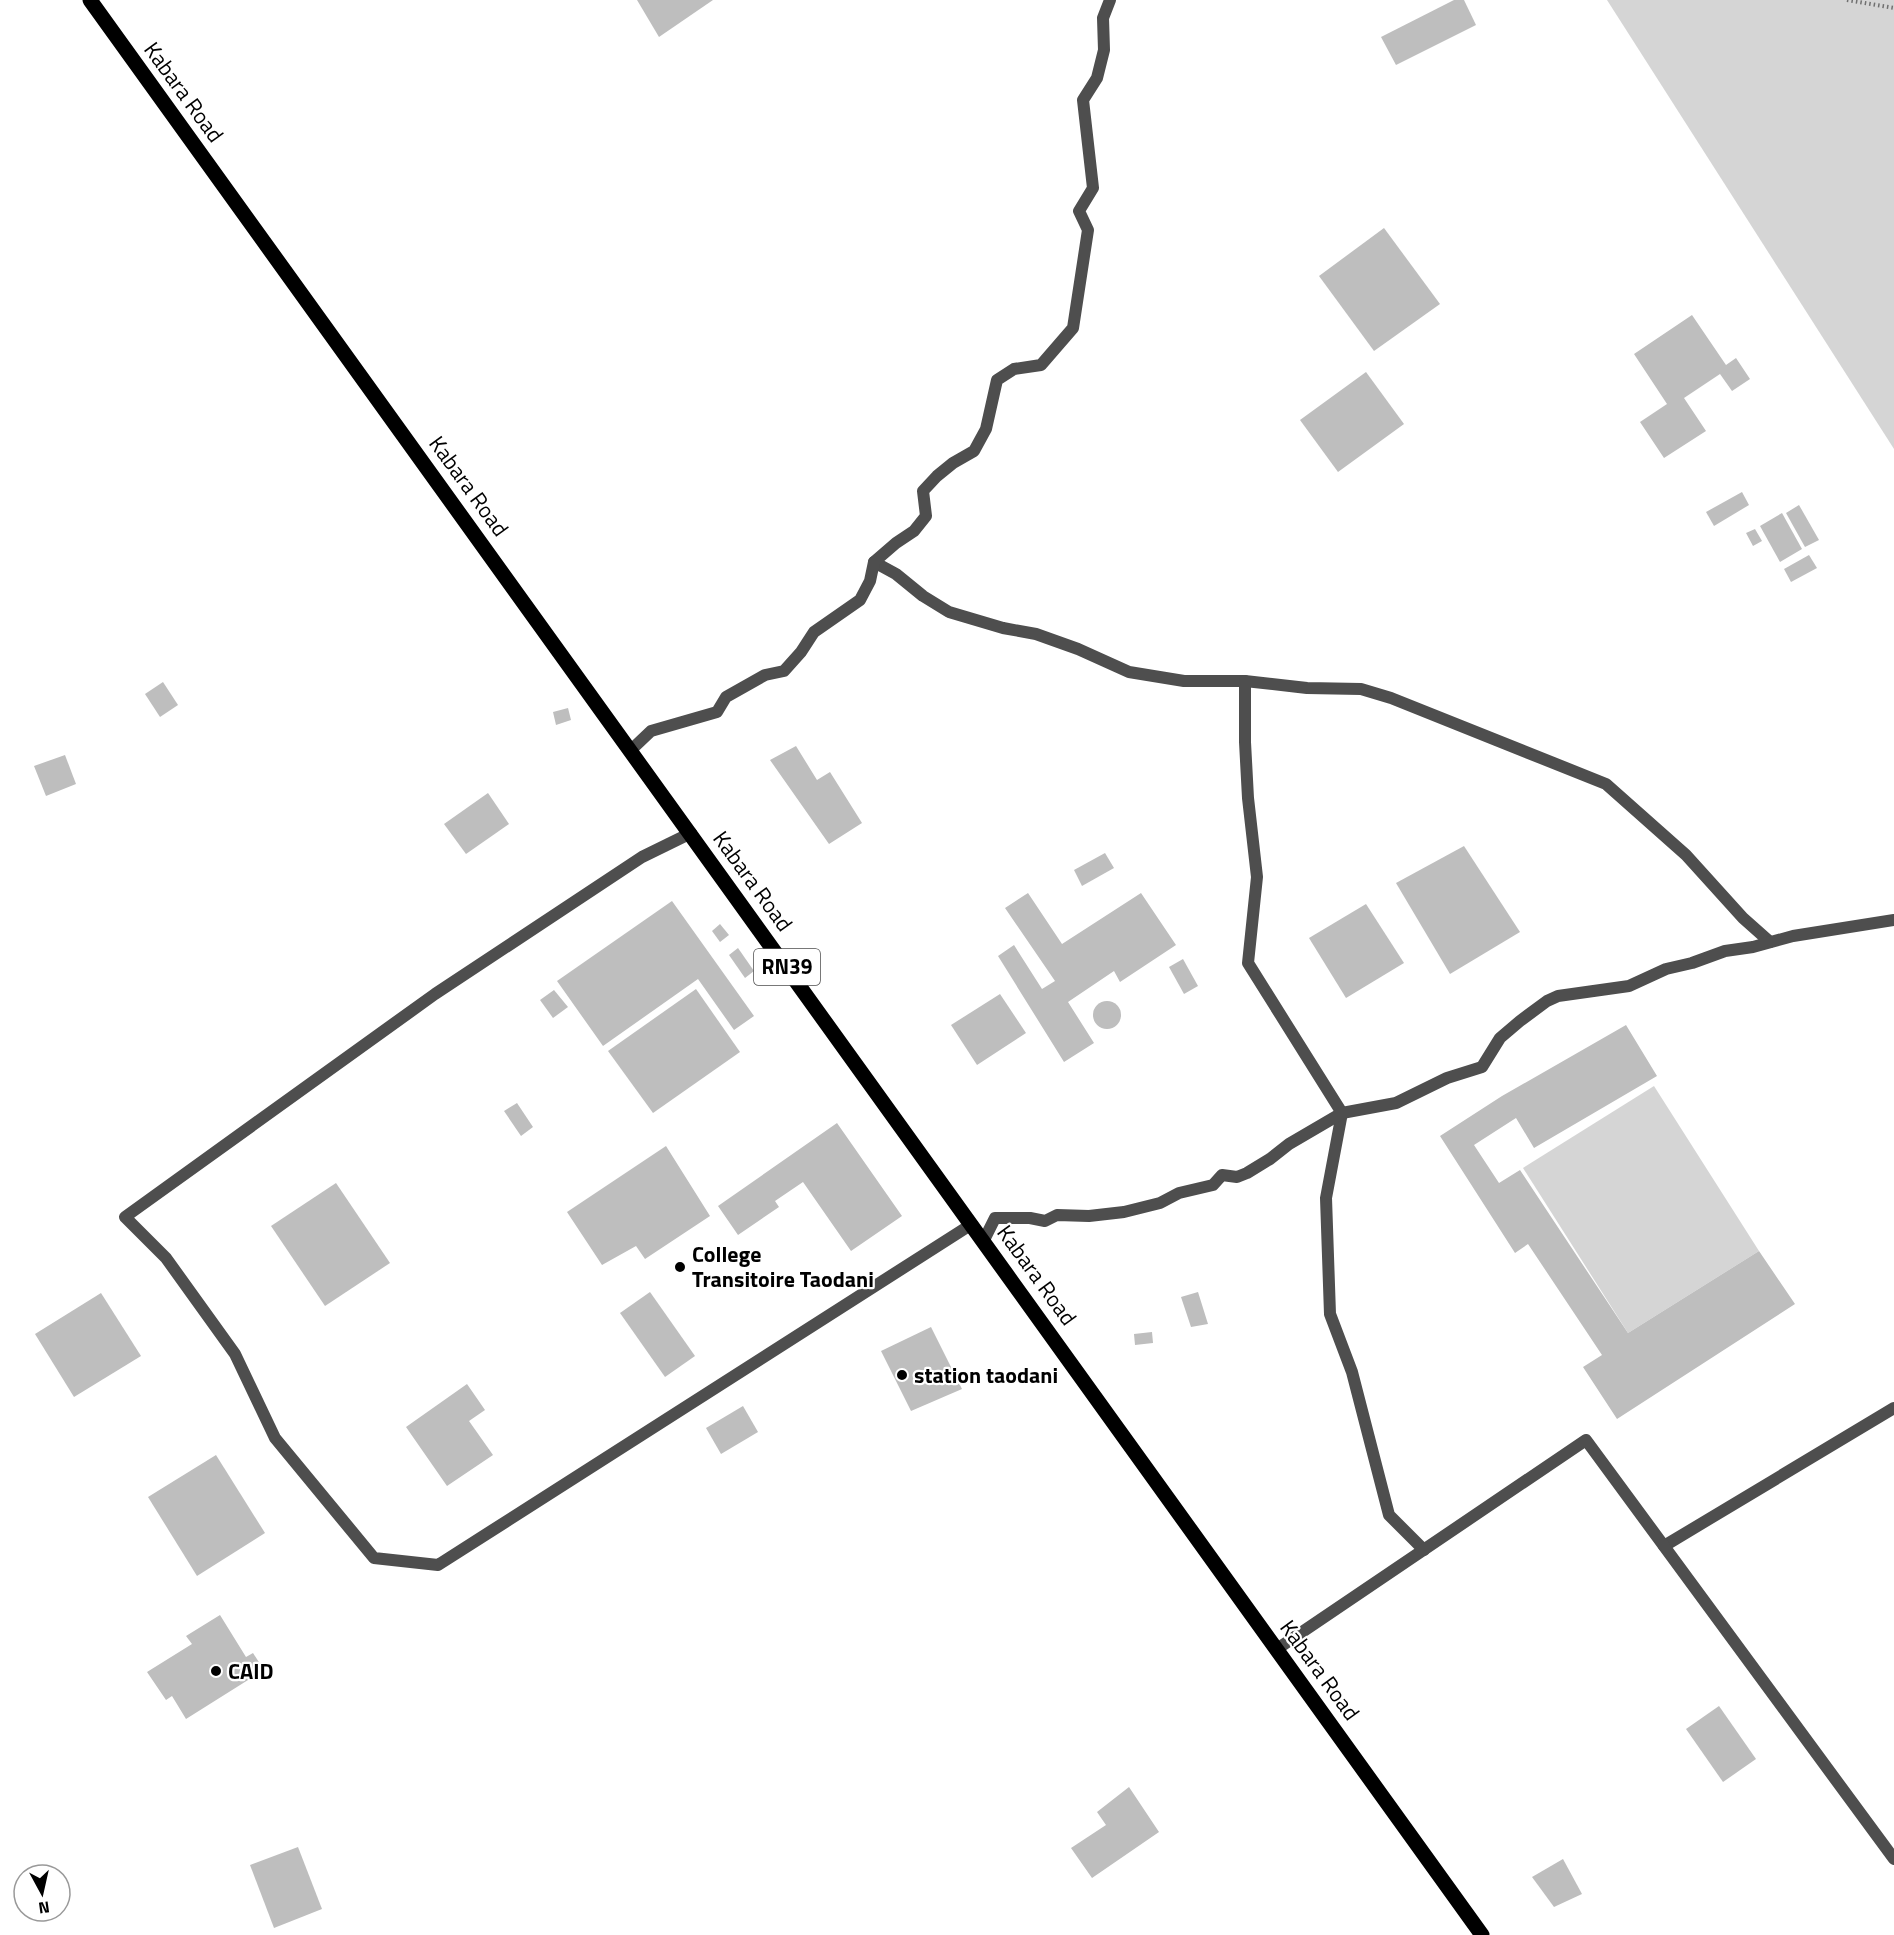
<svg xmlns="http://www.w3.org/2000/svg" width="1894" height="1935" font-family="'Titillium Web',sans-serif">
  <rect width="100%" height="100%" fill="#fff"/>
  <!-- green -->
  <g fill="#d5d5d5">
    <polygon points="1607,0 1894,0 1894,449"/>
    <polygon points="1654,1086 1759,1251 1628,1333 1523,1168"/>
  </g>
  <!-- building -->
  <g fill="#bebebe">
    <polygon points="637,0 713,0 659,37"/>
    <polygon points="1454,0 1464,0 1476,25 1396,65 1381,37"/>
    <polygon points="1384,228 1440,304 1374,351 1319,276"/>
    <polygon points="1692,315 1726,365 1736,358 1750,379 1732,391 1720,374 1684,398 1706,431 1664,458 1640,422 1667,404 1634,354"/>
    <polygon points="1366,372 1404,424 1338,472 1300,420"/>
    <polygon points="1742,492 1749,505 1714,526 1706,512"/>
    <polygon points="1799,505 1819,540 1805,547 1786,513"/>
    <polygon points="1782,513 1802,549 1780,562 1760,526"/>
    <polygon points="1755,529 1762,541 1753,546 1746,533"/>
    <polygon points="1809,555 1817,568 1791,582 1784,569"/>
    <polygon points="163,682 178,705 160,717 145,694"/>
    <polygon points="568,708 571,720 556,725 553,712"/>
    <polygon points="796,746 817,780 830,772 862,823 829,844 770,760"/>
    <polygon points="65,755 76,784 46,796 34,766"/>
    <polygon points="488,793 509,824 466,854 444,824"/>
    <polygon points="1464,846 1520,932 1450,974 1396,883"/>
    <polygon points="1105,853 1114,868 1082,886 1074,870"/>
    <polygon points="1028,893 1062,944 1141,893 1176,945 1120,982 1114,971 1068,1002 1094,1043 1064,1062 998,956 1014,945 1042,989 1055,981 1005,908"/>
    <polygon points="672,901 754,1016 734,1030 698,979 603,1046 557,981"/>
    <polygon points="1366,904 1404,963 1346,998 1309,938"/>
    <polygon points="720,924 729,935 720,942 712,931"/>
    <polygon points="738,948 754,971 745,978 729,955"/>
    <polygon points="1183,959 1198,986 1184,994 1169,967"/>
    <polygon points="696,989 740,1052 653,1113 608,1051"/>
    <polygon points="554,990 568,1007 553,1018 540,1000"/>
    <polygon points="1000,994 1026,1033 977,1065 951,1025"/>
    <circle cx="1107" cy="1015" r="14"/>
    <polygon points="1626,1025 1657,1076 1534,1148 1516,1118 1474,1145 1499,1183 1520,1170 1628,1333 1759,1251 1795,1304 1617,1419 1583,1367 1602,1355 1528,1244 1515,1253 1440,1136 1502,1096"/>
    <polygon points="517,1103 533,1127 521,1136 504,1111"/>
    <polygon points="837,1123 902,1216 851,1251 803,1182 775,1201 779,1207 738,1235 718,1206"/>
    <polygon points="666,1146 710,1216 645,1259 636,1246 602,1265 567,1212"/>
    <polygon points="336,1183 390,1263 325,1306 271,1226"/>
    <polygon points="650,1292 695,1356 665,1377 620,1313"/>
    <polygon points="1198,1292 1208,1324 1191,1327 1181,1297"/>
    <polygon points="101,1293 141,1356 74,1397 35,1334"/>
    <polygon points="931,1327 962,1389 911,1411 881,1351"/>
    <polygon points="1152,1332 1153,1343 1135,1345 1134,1334"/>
    <polygon points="467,1384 485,1410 469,1421 493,1455 447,1486 406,1427"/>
    <polygon points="743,1406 758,1432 721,1454 706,1428"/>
    <polygon points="216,1455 265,1533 197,1576 148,1497"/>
    <polygon points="220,1615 246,1657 253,1653 264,1670 186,1719 172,1696 166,1700 147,1672 192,1644 186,1636"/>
    <polygon points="1719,1706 1756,1759 1723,1782 1686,1729"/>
    <polygon points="1129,1787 1159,1832 1092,1878 1071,1848 1106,1825 1097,1812"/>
    <polygon points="298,1847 322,1909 274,1928 250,1865"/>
    <polygon points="1563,1859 1582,1894 1554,1907 1532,1877"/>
  </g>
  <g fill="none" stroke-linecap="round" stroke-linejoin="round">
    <!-- path -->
    <polyline stroke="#707070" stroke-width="4" stroke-dasharray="1.5 3" stroke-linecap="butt" points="1847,0 1894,8"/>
    <!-- street -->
    <g stroke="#4e4e4e" stroke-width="12">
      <polyline points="874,562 896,574 923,596 949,612 1003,628 1036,634 1078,649 1129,672 1184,681 1245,681 1307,688 1361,689 1391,698 1606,784 1686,855 1743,918 1770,942"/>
      <polyline points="1245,681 1245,742 1248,798 1257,877 1248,963 1342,1113 1326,1198 1330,1314 1352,1372 1389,1515 1424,1550"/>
      <polyline points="631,750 651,731 717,712 726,697 765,675 784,671 801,652 814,632 860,600 870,581 874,562 896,543 914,531 926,516 923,491 937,476 953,463 974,451 986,429 997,380 1014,369 1041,365 1073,328 1088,230 1079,211 1093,188 1083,100 1097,78 1104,50 1103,18 1110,0"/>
      <polyline points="691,833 642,857 435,994 125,1217 166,1258 235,1354 275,1438 374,1558 438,1565 972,1224"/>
      <polyline points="984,1240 995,1218 1030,1218 1045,1221 1057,1215 1089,1216 1124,1212 1160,1203 1179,1193 1213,1185 1222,1175 1237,1177 1247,1173 1270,1159 1289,1144 1342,1113 1396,1103 1447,1078 1482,1067 1500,1038 1520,1021 1547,1001 1558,996 1629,986 1666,969 1692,963 1725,951 1753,947 1793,936 1894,920"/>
      <polyline points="1664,1546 1894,1408"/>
      <polyline points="1277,1649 1586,1440 1894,1859"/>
    </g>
    <!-- primary -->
    <polyline stroke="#000" stroke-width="15" points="90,0 1482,1935"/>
  </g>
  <!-- markers -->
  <g fill="#000" stroke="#fff" stroke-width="2">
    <circle cx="680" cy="1267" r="6"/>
    <circle cx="902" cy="1375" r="6"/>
    <circle cx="216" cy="1671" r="6"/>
  </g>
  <g text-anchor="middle" stroke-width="4.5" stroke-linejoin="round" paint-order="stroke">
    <!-- shield labels -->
    <rect fill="#fff" stroke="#4c4c4c" stroke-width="1.5" x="754" y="949" width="66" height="36" rx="4.5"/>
    <g font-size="21" font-weight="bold" fill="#000">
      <text x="787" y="974">RN39</text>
    </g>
    <!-- street labels -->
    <g font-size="22" fill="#000" stroke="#fff">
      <text transform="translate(184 92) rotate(54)" y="8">Kabara Road</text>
      <text transform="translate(469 486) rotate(54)" y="8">Kabara Road</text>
      <text transform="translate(753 881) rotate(54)" y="8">Kabara Road</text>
      <text transform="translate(1037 1275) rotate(54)" y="8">Kabara Road</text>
      <text transform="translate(1320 1670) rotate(54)" y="8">Kabara Road</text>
    </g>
    <!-- poi labels -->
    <g font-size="22" font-weight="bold" fill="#000" stroke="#fff" text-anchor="start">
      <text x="692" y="1262">College<tspan x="692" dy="25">Transitoire Taodani</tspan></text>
      <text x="914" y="1383">station taodani</text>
      <text x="228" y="1679">CAID</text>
    </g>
  </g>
  <!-- north arrow -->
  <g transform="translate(42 1893) rotate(172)"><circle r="28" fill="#ffffff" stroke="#999999" stroke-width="1.5"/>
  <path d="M0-4.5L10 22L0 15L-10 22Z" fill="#000000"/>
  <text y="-9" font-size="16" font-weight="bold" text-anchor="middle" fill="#000000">N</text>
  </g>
</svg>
